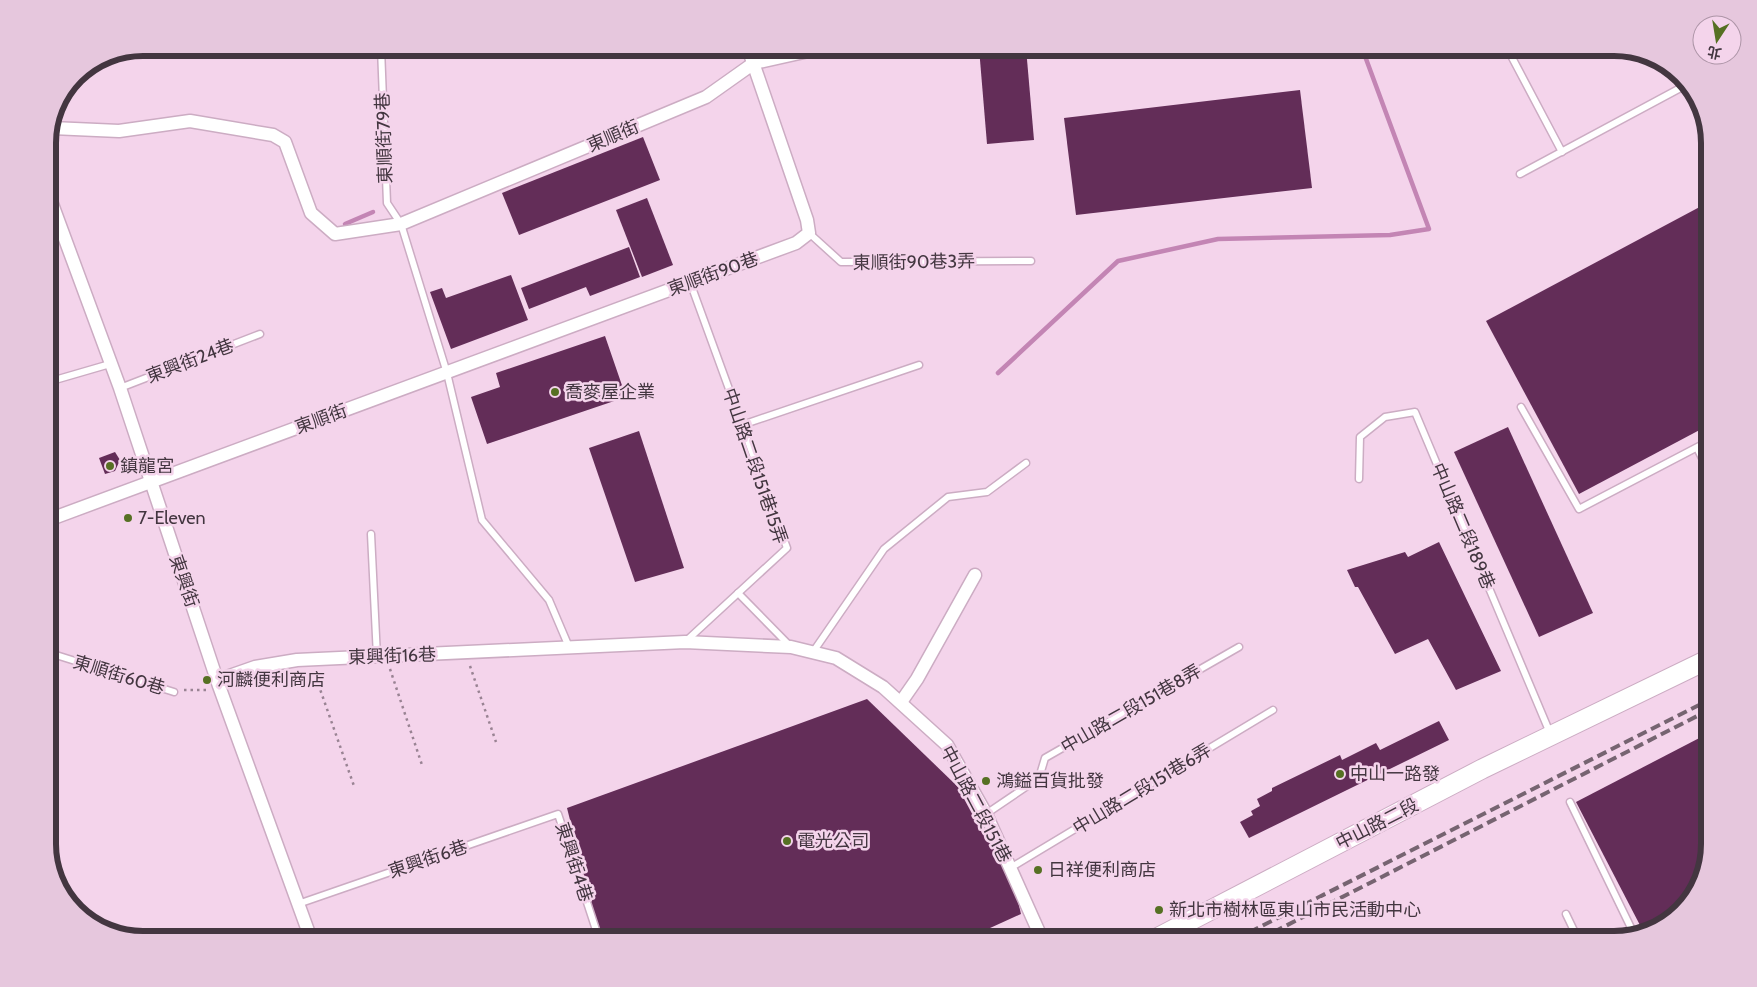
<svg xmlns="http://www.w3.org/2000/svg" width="1757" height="987" font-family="Cabin,'Noto Sans TC',sans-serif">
  <rect width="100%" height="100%" fill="#f4d4eb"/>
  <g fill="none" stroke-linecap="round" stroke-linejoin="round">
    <!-- stream -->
    <g stroke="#c385b4" stroke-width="4.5">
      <polyline points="345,224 373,212"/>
      <polyline points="998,373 1118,261 1218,239 1390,235 1429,229 1362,48"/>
    </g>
  </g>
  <!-- building -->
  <g fill="#632d58">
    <polygon points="979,48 1026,48 1034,140 987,144"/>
    <polygon points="1300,90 1312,188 1076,215 1064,118"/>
    <polygon points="643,137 660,180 519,235 502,193"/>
    <polygon points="647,198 673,265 642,277 616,210"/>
    <polygon points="1709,202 1709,425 1579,494 1486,321"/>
    <polygon points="629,247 640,277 590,296 586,287 529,309 521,288"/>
    <polygon points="511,275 528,320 451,349 430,292 442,288 446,298"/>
    <polygon points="605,336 626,397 487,444 471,397 500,387 496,373"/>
    <polygon points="1508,427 1593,613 1539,637 1454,452"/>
    <polygon points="639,431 684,568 635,582 589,448"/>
    <polygon points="115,452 120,460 115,471 105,474 99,458"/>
    <polygon points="1439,542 1501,671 1456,690 1428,639 1395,654 1358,587 1355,587 1347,570 1405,552 1408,557"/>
    <polygon points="867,699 986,814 1010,868 1021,914 966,939 600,939 567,808"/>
    <polygon points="1439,721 1449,740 1249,838 1240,822 1253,815 1251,811 1260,806 1257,799 1272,791 1272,788 1340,755 1342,760 1376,743 1380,750"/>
    <polygon points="1709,733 1709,844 1697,891 1662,926 1643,931 1576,802"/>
  </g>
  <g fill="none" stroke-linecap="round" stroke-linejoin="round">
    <defs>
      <g id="lane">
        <polyline points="381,48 387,203 401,224 447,373 482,520 549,600 569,647"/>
        <polyline points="1507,48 1562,152"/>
        <polyline points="1520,174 1686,85"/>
        <polyline points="809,233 841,262 1031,261"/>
        <polyline points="48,382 110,364"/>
        <polyline points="120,388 260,334"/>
        <polyline points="1521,407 1579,509 1709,441"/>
        <polyline points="742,425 919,365"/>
        <polyline points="1697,448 1709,472"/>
        <polyline points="1359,479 1360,437 1385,417 1415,412 1550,733"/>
        <polyline points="371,534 377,657"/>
        <polyline points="738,593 790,646"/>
        <polyline points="48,635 56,655 174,692"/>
        <polyline points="685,642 787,548 690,282"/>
        <polyline points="813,652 884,549 948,497 987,492 1026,463"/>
        <polyline points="1570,802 1634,934"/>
        <polyline points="986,814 1039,778 1045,758 1239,647"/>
        <polyline points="1010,868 1273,710"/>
        <polyline points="298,904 558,814 599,939"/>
        <polyline points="1566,914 1578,939"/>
      </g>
      <g id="street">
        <polyline points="52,128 119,131 190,121 273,135 285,142 311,213 335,234 401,224 706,97 754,63 822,48"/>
        <polyline points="48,193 120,388 219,686 311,939"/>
        <polyline points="48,520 796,243 809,233 807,220 748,48"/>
        <polyline points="218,680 255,667 297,660 685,642 791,647 836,658 883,687 947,745 986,814 1042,939"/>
        <polyline points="901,702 917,679 975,575"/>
      </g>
      <polyline id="secondary" points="1155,939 1482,769 1709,659"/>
    </defs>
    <!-- lane casing -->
    <use href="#lane" stroke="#ccacc3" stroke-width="9"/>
    <!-- street casing -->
    <use href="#street" stroke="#ccacc3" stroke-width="15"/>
    <!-- secondary casing -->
    <use href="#secondary" stroke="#ccacc3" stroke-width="21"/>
    <!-- path -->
    <g stroke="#998393" stroke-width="2.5" stroke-dasharray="2.5 4" stroke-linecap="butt">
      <polyline points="470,666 496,742"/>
      <polyline points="390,669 422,765"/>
      <polyline points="314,672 354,786"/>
      <polyline points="184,690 206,690"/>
    </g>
    <!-- lane -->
    <use href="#lane" stroke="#fff" stroke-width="6"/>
    <!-- street -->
    <use href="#street" stroke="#fff" stroke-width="12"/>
    <!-- secondary -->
    <use href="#secondary" stroke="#fff" stroke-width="19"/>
    <!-- rail -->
    <g stroke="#766471" stroke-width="4" stroke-dasharray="10 5" stroke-linecap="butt">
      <polyline points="1236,939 1709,700"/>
      <polyline points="1260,939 1709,710"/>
    </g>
  </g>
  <!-- markers -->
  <g fill="#567023" stroke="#f4d4eb" stroke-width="2">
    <circle cx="555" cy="392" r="5"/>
    <circle cx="110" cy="466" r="5"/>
    <circle cx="128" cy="518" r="5"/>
    <circle cx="207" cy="680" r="5"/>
    <circle cx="1340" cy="774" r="5"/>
    <circle cx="986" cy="781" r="5"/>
    <circle cx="787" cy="841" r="5"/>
    <circle cx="1038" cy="870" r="5"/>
    <circle cx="1159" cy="910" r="5"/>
  </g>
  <g text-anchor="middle" stroke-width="5" stroke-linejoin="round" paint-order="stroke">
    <!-- street labels -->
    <g font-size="18" fill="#433640" stroke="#f4d4eb">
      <text transform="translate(613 136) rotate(-23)" y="6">東順街</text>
      <text transform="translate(384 138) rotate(-92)" y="6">東順街79巷</text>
      <text transform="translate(914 262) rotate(-1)" y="6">東順街90巷3弄</text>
      <text transform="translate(713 274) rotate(-20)" y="6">東順街90巷</text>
      <text transform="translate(190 361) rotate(-21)" y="6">東興街24巷</text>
      <text transform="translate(321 419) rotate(-20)" y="6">東順街</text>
      <text transform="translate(755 466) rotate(71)" y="6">中山路二段151巷15弄</text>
      <text transform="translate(1463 526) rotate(67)" y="6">中山路二段189巷</text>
      <text transform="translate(184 581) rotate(71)" y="6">東興街</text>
      <text transform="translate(392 656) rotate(-2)" y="6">東興街16巷</text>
      <text transform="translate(119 675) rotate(17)" y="6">東順街60巷</text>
      <text transform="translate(1131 709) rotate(-30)" y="6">中山路二段151巷8弄</text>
      <text transform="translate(1142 789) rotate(-31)" y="6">中山路二段151巷6弄</text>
      <text transform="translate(976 804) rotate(62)" y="6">中山路二段151巷</text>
      <text transform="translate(1377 824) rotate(-27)" y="6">中山路二段</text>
      <text transform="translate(428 859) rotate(-19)" y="6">東興街6巷</text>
      <text transform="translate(574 862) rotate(72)" y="6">東興街4巷</text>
    </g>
    <!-- poi labels -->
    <g font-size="18" fill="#433640" stroke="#f4d4eb" text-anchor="start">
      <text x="565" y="398">喬麥屋企業</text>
      <text x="120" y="472">鎮龍宮</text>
      <text x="138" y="524">7-Eleven</text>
      <text x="217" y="686">河麟便利商店</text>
      <text x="1350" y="780">中山一路發</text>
      <text x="996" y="787">鴻鎰百貨批發</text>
      <text x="797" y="847">電光公司</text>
      <text x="1048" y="876">日祥便利商店</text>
      <text x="1169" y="916">新北市樹林區東山市民活動中心</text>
    </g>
  </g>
  <!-- crop -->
  <path d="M0 0H1757V987H0ZM143 56H1614A87 87 0 0 1 1701 143V844A87 87 0 0 1 1614 931H143A87 87 0 0 1 56 844V143A87 87 0 0 1 143 56Z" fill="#e6c7dd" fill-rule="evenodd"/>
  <path fill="none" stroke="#433640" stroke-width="6" d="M143 56H1614A87 87 0 0 1 1701 143V844A87 87 0 0 1 1614 931H143A87 87 0 0 1 56 844V143A87 87 0 0 1 143 56Z"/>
  <!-- north arrow -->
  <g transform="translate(1717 40) rotate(192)"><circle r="24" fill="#f4d4eb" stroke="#ad95a7"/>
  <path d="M0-4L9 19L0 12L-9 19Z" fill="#567023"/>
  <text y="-8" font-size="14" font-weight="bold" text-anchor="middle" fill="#433640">北</text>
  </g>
</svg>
